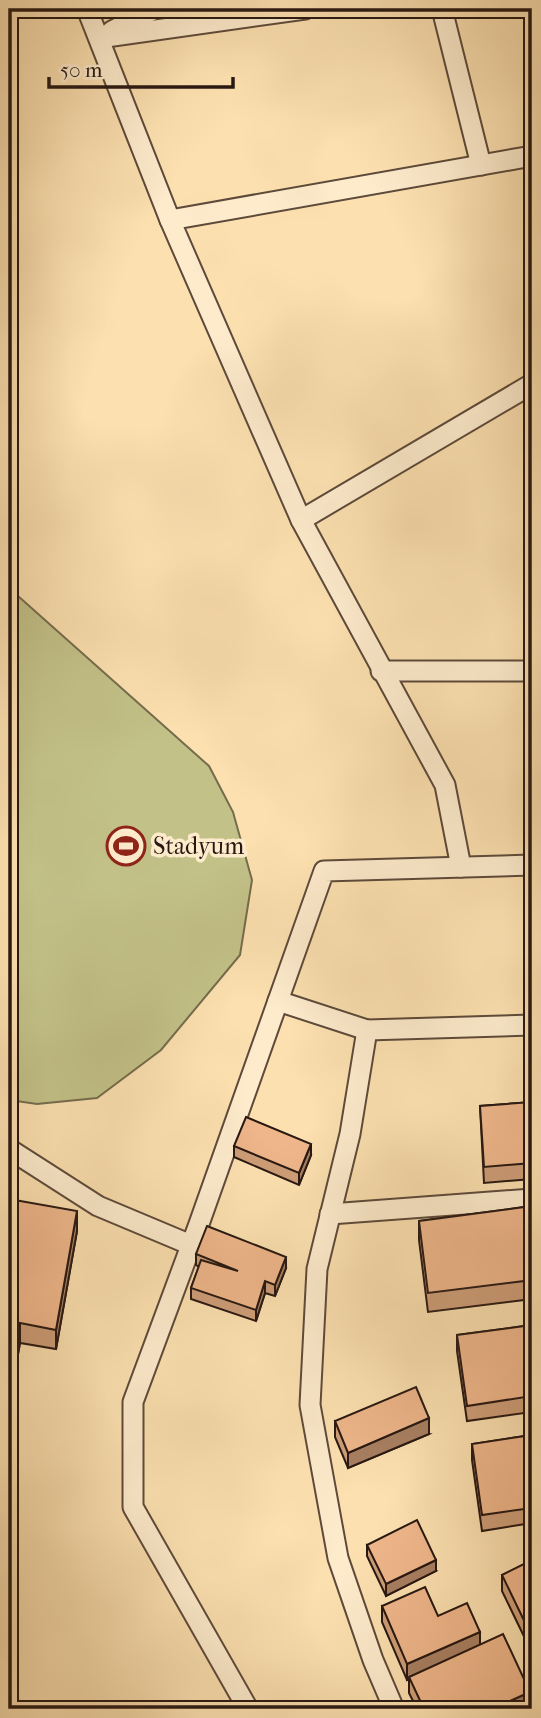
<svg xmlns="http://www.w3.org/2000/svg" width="541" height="1718" font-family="'IM FELL French Canon',serif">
  <rect width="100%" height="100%" fill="#fce0b0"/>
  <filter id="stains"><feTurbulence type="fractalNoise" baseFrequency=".00286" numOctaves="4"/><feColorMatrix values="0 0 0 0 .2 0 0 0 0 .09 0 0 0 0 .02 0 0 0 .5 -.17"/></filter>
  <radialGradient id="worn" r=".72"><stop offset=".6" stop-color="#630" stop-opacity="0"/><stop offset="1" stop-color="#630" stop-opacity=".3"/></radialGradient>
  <!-- green -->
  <polygon fill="#c2c188" stroke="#756c4d" stroke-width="2" points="9,588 209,766 233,812 252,880 240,955 161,1050 97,1098 37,1104 9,1100"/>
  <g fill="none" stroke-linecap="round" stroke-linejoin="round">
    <defs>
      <g id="street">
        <polyline points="87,9 170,220 301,520 445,785 461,867"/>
        <polyline points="442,9 481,165"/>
        <polyline points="112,31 155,9"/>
        <polyline points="99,38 305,9"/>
        <polyline points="170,220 532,156"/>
        <polyline points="301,520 532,384"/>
        <polyline points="381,671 532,671"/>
        <polyline points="278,1001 367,1030 350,1134 317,1269 310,1405 338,1558 373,1660 394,1709"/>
        <polyline points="367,1030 532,1025"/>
        <polyline points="9,1149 98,1206 191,1245"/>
        <polyline points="330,1214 532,1199"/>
        <polyline points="248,1709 133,1507 133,1402 199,1224 324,871 532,865"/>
      </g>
    </defs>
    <!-- street casing -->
    <use href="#street" stroke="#5d4a3a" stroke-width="23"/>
    <!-- street -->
    <use href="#street" stroke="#fdebcc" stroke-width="19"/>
  </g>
  <!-- wall -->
  <g fill="#cd9d77" stroke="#281812" stroke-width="2">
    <polygon points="532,1102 532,1179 484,1183 480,1106"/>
    <polygon points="234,1146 311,1155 299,1185 234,1157"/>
    <polygon points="9,1199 77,1231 56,1349 20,1343 14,1376 9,1375"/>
    <polygon points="532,1206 532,1299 428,1312 419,1240 419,1221"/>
    <polygon points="196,1254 286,1268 275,1296 265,1293 256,1321 191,1299 191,1288 199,1267 196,1265"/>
    <polygon points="532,1325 532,1412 467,1421 457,1351 457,1335"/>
    <polygon points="335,1421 429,1434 348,1468 335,1437"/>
    <polygon points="532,1435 532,1523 482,1531 472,1460 472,1444"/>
    <polygon points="367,1545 436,1571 386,1596 367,1556"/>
    <polygon points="532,1560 532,1653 502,1591 502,1575"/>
    <polygon points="382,1606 438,1616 480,1644 530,1708 526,1709 417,1709 409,1693 409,1679 407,1680 382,1622"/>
  </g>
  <!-- shaded-wall -->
  <g fill="#a77f61" stroke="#281812" stroke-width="2">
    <polygon points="311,1144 311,1155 299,1185 299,1173"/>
    <polygon points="77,1211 77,1231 56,1349 56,1330"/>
    <polygon points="286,1257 286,1268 275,1296 275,1285"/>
    <polygon points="265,1281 265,1293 256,1321 256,1310"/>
    <polygon points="20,1323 20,1343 14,1376 14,1356"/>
    <polygon points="429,1418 429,1434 348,1468 348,1453"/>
    <polygon points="436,1560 436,1571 386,1596 386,1584"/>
    <polygon points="480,1632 480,1648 407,1680 407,1664"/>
    <polygon points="530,1692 530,1708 526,1709 492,1709"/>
  </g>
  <!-- building -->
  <g fill="#eeb68a" stroke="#281812" stroke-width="2">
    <polygon points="532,1102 532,1163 484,1167 480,1106"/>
    <polygon points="246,1117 311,1144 299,1173 234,1146"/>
    <polygon points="9,1199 77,1211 56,1330 20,1323 14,1356 9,1355"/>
    <polygon points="532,1206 532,1280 428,1293 419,1221"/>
    <polygon points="207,1226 286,1257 275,1285 265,1281 256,1310 191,1288 201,1260 238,1271 196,1254"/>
    <polygon points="532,1325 532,1396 467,1406 457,1335"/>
    <polygon points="416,1387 429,1418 348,1453 335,1421"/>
    <polygon points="532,1435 532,1508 482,1515 472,1444"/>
    <polygon points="417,1520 436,1560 386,1584 367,1545"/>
    <polygon points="532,1560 532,1637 502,1575"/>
    <polygon points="425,1587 438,1616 467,1603 480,1632 407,1664 382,1606"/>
    <polygon points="503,1634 530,1692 492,1709 424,1709 409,1677"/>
  </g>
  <!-- icons -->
  <defs>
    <symbol id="stadium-ring" viewBox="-11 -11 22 22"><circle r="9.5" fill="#fdebcc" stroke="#8f2418" stroke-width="1.5"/><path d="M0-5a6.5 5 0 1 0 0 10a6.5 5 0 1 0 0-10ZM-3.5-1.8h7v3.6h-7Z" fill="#8f2418"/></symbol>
  </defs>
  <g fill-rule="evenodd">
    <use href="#stadium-ring" x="104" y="824" width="44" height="44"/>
  </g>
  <g text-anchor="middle" stroke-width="7" stroke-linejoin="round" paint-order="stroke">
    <!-- poi labels -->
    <g font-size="24" fill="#281812" stroke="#fdebcc" text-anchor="start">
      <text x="153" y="854">Stadyum</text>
    </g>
  </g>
  <!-- margin -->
  <rect width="541" height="1718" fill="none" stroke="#fce0b0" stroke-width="35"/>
  <rect x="10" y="10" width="520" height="1697" fill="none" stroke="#281812" stroke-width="3.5"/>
  <rect x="18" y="18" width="506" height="1683" fill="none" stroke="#281812" stroke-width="2"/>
  <!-- scale -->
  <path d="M49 77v10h184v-10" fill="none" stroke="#281812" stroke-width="3.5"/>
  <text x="60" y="77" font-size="21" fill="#281812" stroke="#fdebcc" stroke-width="5" paint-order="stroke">50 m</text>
  <rect width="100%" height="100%" filter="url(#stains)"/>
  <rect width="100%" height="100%" fill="url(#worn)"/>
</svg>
